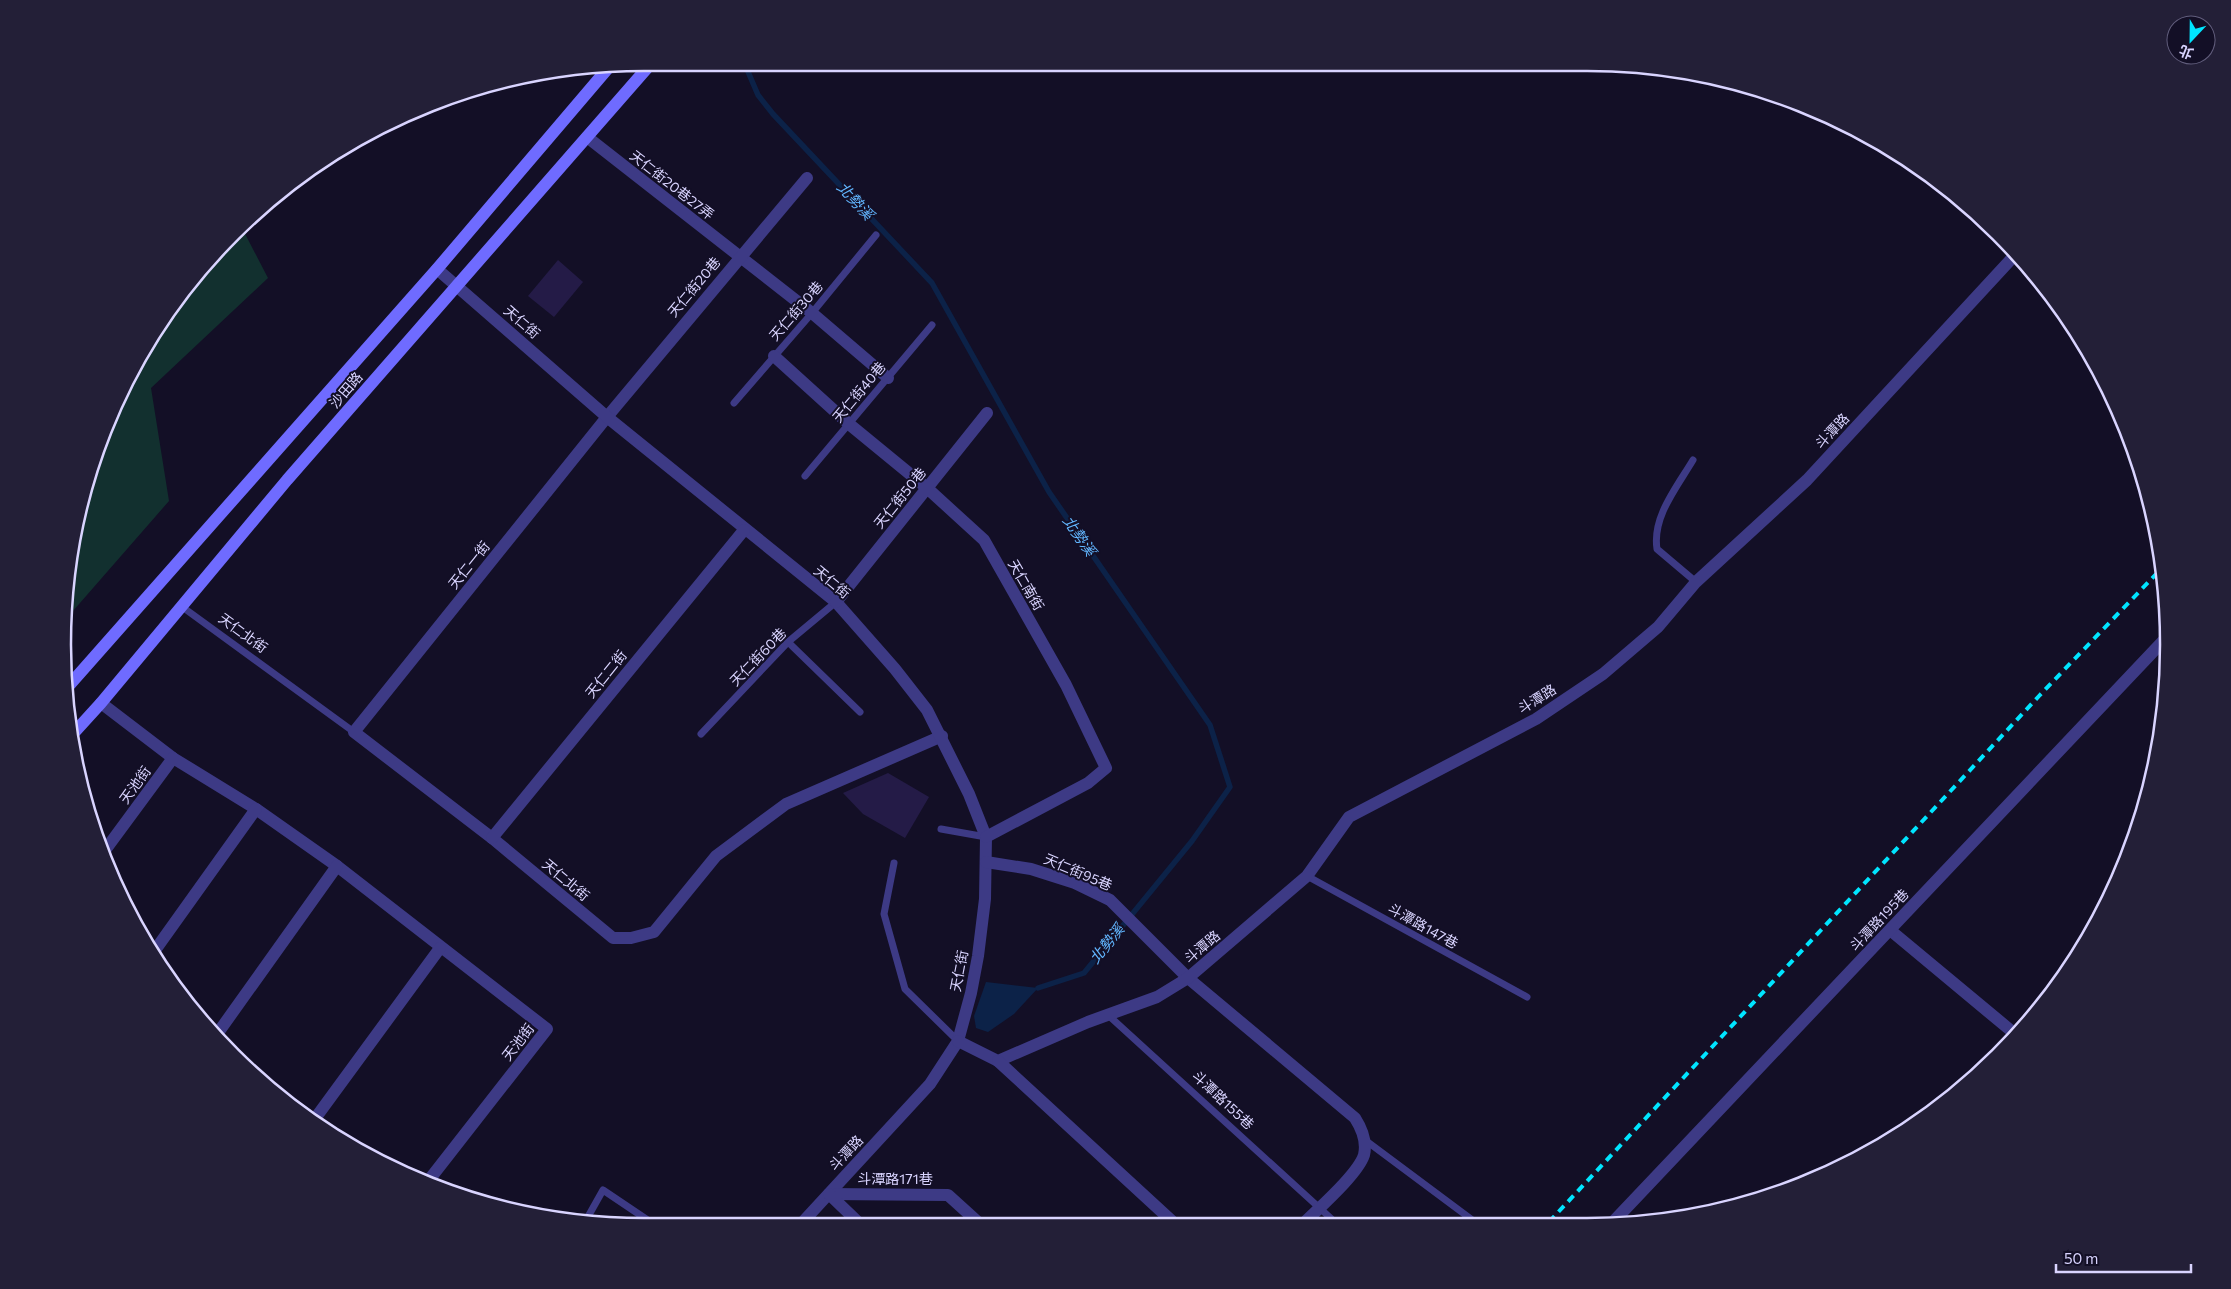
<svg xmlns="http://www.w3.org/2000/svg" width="2231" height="1289" font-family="Commissioner,'Noto Sans TC',sans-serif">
  <rect width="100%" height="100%" fill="#130f26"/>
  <!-- green -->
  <polygon fill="#12302f" points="241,226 268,278 151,388 169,501 66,619 67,569 82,494 122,387 161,321 233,233"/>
  <!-- water -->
  <polygon fill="#0c2248" points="986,982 1038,988 1014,1014 988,1032 976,1028 974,1016"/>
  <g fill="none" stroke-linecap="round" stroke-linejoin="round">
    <!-- stream -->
    <polyline stroke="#0c2248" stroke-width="5.5" points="746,67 758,95 773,114 932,283 1049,492 1210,725 1230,787 1192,841 1084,973 1038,988"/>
  </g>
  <!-- building -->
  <g fill="#241b47">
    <polygon points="558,260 583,282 554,317 528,296"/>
    <polygon points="888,773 929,797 905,838 863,814 843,793"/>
  </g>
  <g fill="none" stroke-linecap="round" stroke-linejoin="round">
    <!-- lane -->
    <g stroke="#3d3a85" stroke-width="7">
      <polyline points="734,403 812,313 876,235"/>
      <path d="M1693 460C1677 487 1652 517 1657 549L1696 582"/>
      <polyline points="805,476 932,325"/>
      <polyline points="181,606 354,732"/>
      <polyline points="788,642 860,712"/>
      <polyline points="701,734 788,642 836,602"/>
      <polyline points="941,829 986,837"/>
      <polyline points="894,863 884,914 905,989 958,1041"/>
      <polyline points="1307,876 1527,997"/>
      <polyline points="1108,1015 1336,1223"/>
      <polyline points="1365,1140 1475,1222"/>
      <polyline points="585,1222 603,1190 655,1225"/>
    </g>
    <!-- street -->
    <g stroke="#3d3a85" stroke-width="12">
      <polyline points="587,137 812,313 888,378"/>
      <polyline points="807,178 607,417 354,732 492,838 613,938 631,938 654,932 716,856 786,804 942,736"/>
      <polyline points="437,269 607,417 836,602 895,669 927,710 969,794 986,837 985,899 978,956 971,993 958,1041 930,1084 800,1225"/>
      <polyline points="774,356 849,424 927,488 984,540 1066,685 1106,768 1088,783 986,837"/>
      <polyline points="836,602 987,413"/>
      <polyline points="101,703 173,758 256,809 337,866 547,1029 429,1180"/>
      <polyline points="492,838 744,530"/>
      <polyline points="103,853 173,758"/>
      <path d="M986 862 1031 869 1075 883 1110 900 1188 978 1355 1118C1362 1129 1367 1142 1364 1155 1358 1174 1319 1208 1304 1223"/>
      <polyline points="1890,930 2015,1034"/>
      <polyline points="153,953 256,809"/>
      <polyline points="215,1037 337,866"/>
      <polyline points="958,1041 998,1061 1088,1022 1157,997 1188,978 1307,876 1349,817 1536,719 1603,674 1658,627 1696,582 1807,480 2015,255"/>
      <polyline points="998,1061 1174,1223"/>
      <polyline points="314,1120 440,948"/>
      <polyline points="829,1194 948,1195 980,1224"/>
      <polyline points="829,1194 860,1224"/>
      <polyline points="1613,1222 2166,638"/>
    </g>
    <!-- secondary -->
    <g stroke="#6f6bff" stroke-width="12">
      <polyline points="65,690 437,269 609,67"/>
      <polyline points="71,736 101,703 287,480 648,67"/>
    </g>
    <!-- rail -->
    <polyline stroke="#00e5ff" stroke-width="4" stroke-dasharray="8 6" stroke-linecap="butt" points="1549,1222 2039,696 2161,569"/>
  </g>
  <g text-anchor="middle" stroke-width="4" stroke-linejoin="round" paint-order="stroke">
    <!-- street labels -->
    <g font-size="14" fill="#d9d4ff" stroke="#130f26">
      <text transform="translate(672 185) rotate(38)" y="5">天仁街20巷27弄</text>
      <text transform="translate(694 287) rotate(-50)" y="5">天仁街20巷</text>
      <text transform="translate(796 311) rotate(-49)" y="5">天仁街30巷</text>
      <text transform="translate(522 322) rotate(41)" y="5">天仁街</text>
      <text transform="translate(346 390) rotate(-49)" y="5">沙田路</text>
      <text transform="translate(859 392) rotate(-50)" y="5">天仁街40巷</text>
      <text transform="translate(1832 431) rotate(-47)" y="5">斗潭路</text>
      <text transform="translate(900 498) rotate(-51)" y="5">天仁街50巷</text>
      <text transform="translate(469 565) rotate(-51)" y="5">天仁一街</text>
      <text transform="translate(832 582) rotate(40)" y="5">天仁街</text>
      <text transform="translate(1026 585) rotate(60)" y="5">天仁南街</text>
      <text transform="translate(243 633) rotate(36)" y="5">天仁北街</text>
      <text transform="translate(758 657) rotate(-46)" y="5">天仁街60巷</text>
      <text transform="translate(606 674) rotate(-51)" y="5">天仁二街</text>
      <text transform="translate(1537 699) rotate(-32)" y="5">斗潭路</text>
      <text transform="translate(135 785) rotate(-54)" y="5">天池街</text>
      <text transform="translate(1078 872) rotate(23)" y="5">天仁街95巷</text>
      <text transform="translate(566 880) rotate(40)" y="5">天仁北街</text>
      <text transform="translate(1879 920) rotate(-47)" y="5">斗潭路195巷</text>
      <text transform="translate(1423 926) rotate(29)" y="5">斗潭路147巷</text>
      <text transform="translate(1202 947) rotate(-40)" y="5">斗潭路</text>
      <text transform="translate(959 971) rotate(-79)" y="5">天仁街</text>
      <text transform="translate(518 1042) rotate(-52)" y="5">天池街</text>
      <text transform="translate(1223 1100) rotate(43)" y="5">斗潭路155巷</text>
      <text transform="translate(846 1153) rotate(-47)" y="5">斗潭路</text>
      <text x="895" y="1184">斗潭路171巷</text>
    </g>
    <!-- water labels -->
    <g font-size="15" font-style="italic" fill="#62b6ff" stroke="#130f26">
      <text transform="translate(855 201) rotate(47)" y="5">北勢溪</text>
      <text transform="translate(1079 536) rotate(55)" y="5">北勢溪</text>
      <text transform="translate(1107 944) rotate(-51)" y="5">北勢溪</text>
    </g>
  </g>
  <!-- crop -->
  <path d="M0 0H2231V1289H0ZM644 71H1587A573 573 0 0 1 2160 644V645A573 573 0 0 1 1587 1218H644A573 573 0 0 1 71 645V644A573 573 0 0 1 644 71Z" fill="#231f37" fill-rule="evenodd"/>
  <path fill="none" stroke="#d9d4ff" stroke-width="2.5" d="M644 71H1587A573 573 0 0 1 2160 644V645A573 573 0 0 1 1587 1218H644A573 573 0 0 1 71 645V644A573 573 0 0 1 644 71Z"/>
  <!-- north arrow -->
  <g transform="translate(2191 40) rotate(202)"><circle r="24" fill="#130f26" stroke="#625e7d"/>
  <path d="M0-4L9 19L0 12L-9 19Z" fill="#00e5ff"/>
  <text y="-8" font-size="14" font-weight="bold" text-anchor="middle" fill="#d9d4ff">北</text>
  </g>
  <!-- scale -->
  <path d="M2056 1264v8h135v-8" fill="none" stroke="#d9d4ff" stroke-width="2.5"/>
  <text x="2064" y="1264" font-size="15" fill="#d9d4ff" stroke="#130f26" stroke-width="4" paint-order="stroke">50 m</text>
</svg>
